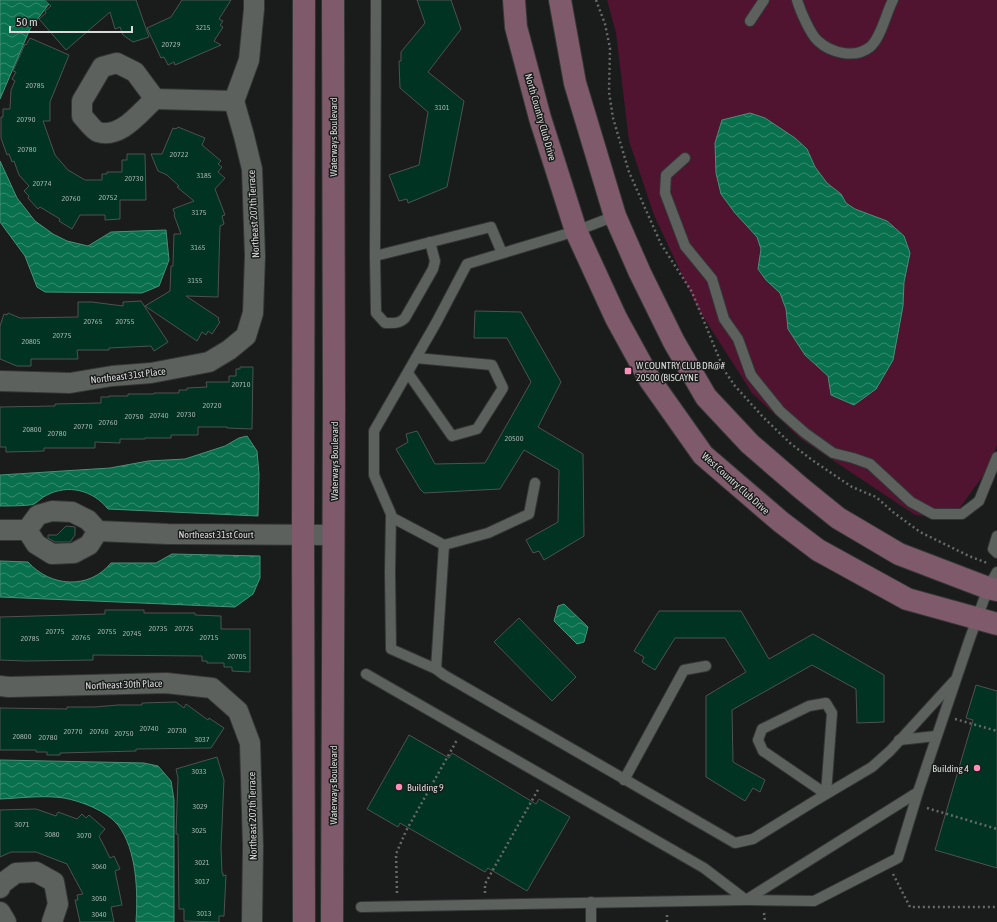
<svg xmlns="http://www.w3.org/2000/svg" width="997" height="922" font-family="'Asap Condensed',sans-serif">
  <defs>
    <pattern id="water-waves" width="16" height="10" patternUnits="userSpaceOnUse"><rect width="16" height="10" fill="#09704d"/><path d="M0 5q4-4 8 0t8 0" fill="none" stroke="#388a6e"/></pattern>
  </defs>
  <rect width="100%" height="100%" fill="#191c1a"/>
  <!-- grass -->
  <polygon fill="#501430" points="607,0 997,0 997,445 988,469 951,520 915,515 801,439 752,393 697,307 654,215 629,141 616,33"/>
  <!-- water -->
  <g fill="url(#water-waves)" stroke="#479077">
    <polygon points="0,0 52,0 30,29 0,99"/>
    <polygon points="750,113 765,118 795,138 807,149 815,167 827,183 841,194 846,203 855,209 887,221 904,236 910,253 904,282 903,306 893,360 876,389 854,405 831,395 828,376 805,355 788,329 786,309 780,293 766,280 758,269 761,249 757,237 735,213 721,194 716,173 715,143 722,120"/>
    <polygon points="0,161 17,198 35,221 53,234 67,241 88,246 111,232 166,230 169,260 159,286 142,293 45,292 37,287 25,256 0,222"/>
    <path d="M247 436 257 451 259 474 258 516 108 509C93 490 68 484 47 495 42 497 38 502 34 504 30 506 6 506 0 506V475L110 468 148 461 185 459 225 446 239 438Z"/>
    <path d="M172 554 260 556V578L253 594 235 607 0 597V561L28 562C50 587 89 590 111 563H156Z"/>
    <polygon points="564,604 588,627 584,642 577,644 554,621 558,606"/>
    <path d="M0 760 144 763 158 766 171 781 174 800V922H136C138 892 137 850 118 825 107 811 81 801 64 798 43 795 21 798 0 799Z"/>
  </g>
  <!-- building -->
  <g fill="#003321" stroke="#4e5250">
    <polygon points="45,0 136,0 149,37 133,42 123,35 120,27 115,29 110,12 66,50 39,19 46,13 45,11 51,6"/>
    <polygon points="182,0 231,0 219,19 223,21 220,25 223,27 214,41 221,45 175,65 174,62 168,65 164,57 161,58 147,28 171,17"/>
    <polygon points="417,0 451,0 461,29 428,72 464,101 447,187 408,203 407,199 399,201 389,175 419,165 428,112 400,88 399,61 401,61 401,52 425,23"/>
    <polygon points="30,38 69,55 50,102 50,121 43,121 55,155 68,170 85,180 102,180 102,174 107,174 107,172 122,172 122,160 127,160 127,154 145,154 146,200 120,200 120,219 105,220 105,215 80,215 72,229 59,221 60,219 40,207 38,209 28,198 29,196 24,191 29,186 19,175 14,161 12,162 9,154 7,155 1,138 1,117 3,117 3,109 10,109 11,90 15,81 12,79 16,72 13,71 25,44 26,45"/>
    <polygon points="178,127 205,138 202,145 221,161 218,164 222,167 218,172 225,178 215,189 225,215 222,216 224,224 220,226 218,297 186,296 219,318 218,320 220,322 212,334 208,331 206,335 202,332 197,341 145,306 170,291 171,266 173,266 173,264 174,234 181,234 174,215 175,214 173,209 194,201 177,187 179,186 167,175 158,171 151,154 162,154 173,128 176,129"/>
    <polygon points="141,301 168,342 154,351 151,346 109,348 109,350 77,350 78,359 31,359 31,366 17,366 0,359 0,326 4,314 7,315 8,313 20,318 78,317 78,302 92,302 123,306 123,302"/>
    <polygon points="475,311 521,312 561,382 538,427 583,454 584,536 544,560 539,551 533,553 526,540 558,522 559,470 524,450 500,489 424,493 420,489 396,449 408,442 406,434 417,431 435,464 485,463 531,382 507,338 474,338"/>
    <polygon points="240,367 253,367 252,429 227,428 227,427 198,427 198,435 171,435 171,438 145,438 145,439 120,439 120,443 95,442 95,448 44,448 44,451 6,452 6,447 0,447 0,407 55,406 55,404 101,403 101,397 109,397 109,396 128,396 128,394 154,394 154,393 179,393 179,390 187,390 187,388 207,387 206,382 229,382 229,376 236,376 236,369 240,369"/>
    <polygon points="66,526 75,527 75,535 70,542 55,542 48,538 48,535 57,535"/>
    <polygon points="105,610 144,610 144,613 195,613 195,615 221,616 221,629 250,629 250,672 232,671 232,667 224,667 224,663 207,663 207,661 202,661 202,656 93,655 93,660 25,661 0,660 0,617 105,614"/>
    <polygon points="659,611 741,611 769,659 813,634 884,675 884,722 857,723 856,689 812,665 732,710 733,762 765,780 760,792 753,788 745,801 706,777 706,696 746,672 725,638 675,638 655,670 642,662 644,657 634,651"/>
    <polygon points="519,618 576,677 552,701 494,642"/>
    <polygon points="976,685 997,691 997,868 935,850 973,720 966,718"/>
    <polygon points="176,702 184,708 186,704 208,720 209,718 224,728 211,748 136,749 136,751 60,753 60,755 47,755 47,752 36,752 36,750 0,750 0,708 67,709 67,707 95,707 118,705 142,705 142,703"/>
    <polygon points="409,735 449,758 452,753 536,804 539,799 570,817 527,891 488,868 485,872 400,823 398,827 367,809"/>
    <polygon points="217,757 224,780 221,848 222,873 223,873 223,876 226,875 224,916 219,916 219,922 184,921 184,909 179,909 178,834 176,834 178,778 176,769"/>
    <polygon points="36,809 56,816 58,812 77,819 82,814 86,818 89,815 105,829 99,836 110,858 114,856 120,869 115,871 122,905 111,907 114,922 80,922 75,900 78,900 77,895 83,894 67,864 36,852 11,852 0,857 0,810"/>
  </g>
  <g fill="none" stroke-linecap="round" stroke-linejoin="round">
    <defs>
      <g id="lane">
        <polyline points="376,0 375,256 491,227 502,253"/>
        <path d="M797 0C800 10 810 34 818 41 831 53 855 59 870 47 881 38 886 13 893 0"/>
        <polyline points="750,21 764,0"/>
        <polyline points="685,158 666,175 665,193 685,246 712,279 724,319 738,339 751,375 780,411 805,433 833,453 853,458 870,464 911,502 933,514 962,514 979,501 997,457"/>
        <polyline points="615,216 576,231 467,264 436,323 374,431 374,475 391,514 390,572 391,649 436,669 444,675 735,843 753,839 813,802 872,767 890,751 954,681"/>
        <path d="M375 256 376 313 385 323C393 323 399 324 405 318L433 269 435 261 430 242"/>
        <polyline points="408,373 452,436 477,429 503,388 492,365 416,358"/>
        <polyline points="391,517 444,545 436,669"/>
        <polyline points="997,536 993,549 997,553"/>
        <polyline points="444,545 488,533 529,514 535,483"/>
        <polyline points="366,674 704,868 746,900 814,901 898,858 918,792"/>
        <polygon points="826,703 832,713 826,794 763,751 758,740 762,729 809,706"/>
        <polyline points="899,740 936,736"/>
        <polyline points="624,780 684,670 706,666"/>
        <polyline points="361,907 746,900 918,792 969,641 988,588 997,572"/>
        <polyline points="591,922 591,902"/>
      </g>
      <g id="street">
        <path d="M117 63 135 72 155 99C140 112 121 139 98 132 93 130 87 121 82 116V101L102 67Z"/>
        <polyline points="155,99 234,101"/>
        <polyline points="0,381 70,383 112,376 151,373 209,362 229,350 246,336 253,313 255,256 252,169 244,136 234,101 249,60 254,9 254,0"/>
        <polyline points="0,530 27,530"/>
        <polyline points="27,530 38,515 52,511 72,512 88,520 98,531 168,534 334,535"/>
        <polyline points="27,530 36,544 52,554 74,553 89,545 98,531"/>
        <polyline points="0,686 9,687 166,683 212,688 238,711 250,743 253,846 252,922"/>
        <polyline points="0,888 0,885 16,873 36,872 54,882 58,904 52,922"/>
        <polyline points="0,912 6,922"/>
      </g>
      <g id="secondary">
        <polyline points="304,0 303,535 304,922"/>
        <polyline points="514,0 516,27 540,118 576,231 616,318 650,380 703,455 781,522 818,550 907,599 997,624"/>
        <polyline points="560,0 575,83 615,216 640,273 674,342 706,397 750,444 801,488 838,518 899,554 988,588 997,590"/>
        <polyline points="332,922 334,408 333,0"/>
      </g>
    </defs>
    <!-- lane casing -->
    <use href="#lane" stroke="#343635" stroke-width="12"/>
    <!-- street casing -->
    <use href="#street" stroke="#343635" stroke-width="22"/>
    <!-- secondary casing -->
    <use href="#secondary" stroke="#343635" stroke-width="24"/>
    <!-- path -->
    <g stroke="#676a68" stroke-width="2.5" stroke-dasharray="2 3" stroke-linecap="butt">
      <polyline points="596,0 605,24 610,48 609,92 613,118 629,172 661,244 692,292 724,370 735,386 763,417 790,443 812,460 852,487 876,497 893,512 920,532 969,556 987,563"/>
      <polyline points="955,719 997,731"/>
      <polyline points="927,808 997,829"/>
      <polyline points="893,874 910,907 997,907"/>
      <polyline points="397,893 396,854 406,831 457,740"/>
      <polyline points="485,893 485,884 539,788"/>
      <polyline points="764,913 765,922"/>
      <polyline points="667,915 667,922"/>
    </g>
    <!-- lane -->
    <use href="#lane" stroke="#5c615e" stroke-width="10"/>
    <!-- street -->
    <use href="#street" stroke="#5c615e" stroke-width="20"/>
    <!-- secondary -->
    <use href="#secondary" stroke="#7e5a6a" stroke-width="22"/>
  </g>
  <!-- markers -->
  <g fill="#ff8ebb" stroke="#191c1a" stroke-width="1.5">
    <rect x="624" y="367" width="8" height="8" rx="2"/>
    <circle cx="977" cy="768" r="4"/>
    <circle cx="399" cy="787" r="4"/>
  </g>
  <g text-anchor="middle" stroke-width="3" stroke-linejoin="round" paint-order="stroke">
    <!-- number labels -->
    <g font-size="8" fill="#a3b1ac">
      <text x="203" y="30">3215</text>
      <text x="171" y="47">20729</text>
      <text x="35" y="88">20785</text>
      <text x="442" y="110">3101</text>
      <text x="26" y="122">20790</text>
      <text x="27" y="152">20780</text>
      <text x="179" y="157">20722</text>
      <text x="204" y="178">3185</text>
      <text x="134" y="181">20730</text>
      <text x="42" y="186">20774</text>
      <text x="108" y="200">20752</text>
      <text x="71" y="201">20760</text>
      <text x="199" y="215">3175</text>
      <text x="198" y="250">3165</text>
      <text x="195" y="283">3155</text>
      <text x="93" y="324">20765</text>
      <text x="125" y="324">20755</text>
      <text x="62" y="338">20775</text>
      <text x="31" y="344">20805</text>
      <text x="241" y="387">20710</text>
      <text x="212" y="408">20720</text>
      <text x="186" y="417">20730</text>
      <text x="159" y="418">20740</text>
      <text x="134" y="419">20750</text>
      <text x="108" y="425">20760</text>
      <text x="83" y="429">20770</text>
      <text x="32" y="432">20800</text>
      <text x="57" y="436">20780</text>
      <text x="514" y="441">20500</text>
      <text x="158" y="631">20735</text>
      <text x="184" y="631">20725</text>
      <text x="55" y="634">20775</text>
      <text x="107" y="634">20755</text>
      <text x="132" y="636">20745</text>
      <text x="81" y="640">20765</text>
      <text x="209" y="640">20715</text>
      <text x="30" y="641">20785</text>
      <text x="237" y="659">20705</text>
      <text x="149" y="731">20740</text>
      <text x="177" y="733">20730</text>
      <text x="73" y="734">20770</text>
      <text x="99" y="734">20760</text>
      <text x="124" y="736">20750</text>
      <text x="22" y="739">20800</text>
      <text x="48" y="740">20780</text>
      <text x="202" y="742">3037</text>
      <text x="199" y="774">3033</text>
      <text x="200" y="809">3029</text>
      <text x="22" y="827">3071</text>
      <text x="199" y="833">3025</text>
      <text x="52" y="837">3080</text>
      <text x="84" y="838">3070</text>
      <text x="202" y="865">3021</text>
      <text x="99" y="869">3060</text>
      <text x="202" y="884">3017</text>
      <text x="99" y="901">3050</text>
      <text x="204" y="916">3013</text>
      <text x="99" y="917">3040</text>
    </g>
    <!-- street labels -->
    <g font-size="10" fill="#d9dbda" stroke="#191c1a">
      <text transform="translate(541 117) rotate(74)" y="4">North Country Club Drive</text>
      <text transform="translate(333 137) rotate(-90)" y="4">Waterways Boulevard</text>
      <text transform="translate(253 214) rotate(-93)" y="4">Northeast 207th Terrace</text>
      <text transform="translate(128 375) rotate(-7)" y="4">Northeast 31st Place</text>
      <text transform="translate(334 461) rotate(-90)" y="4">Waterways Boulevard</text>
      <text transform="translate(736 483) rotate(42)" y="4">West Country Club Drive</text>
      <text x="216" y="538">Northeast 31st Court</text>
      <text transform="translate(124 684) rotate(-2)" y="4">Northeast 30th Place</text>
      <text transform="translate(333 785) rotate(-90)" y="4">Waterways Boulevard</text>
      <text transform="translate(252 816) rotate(-91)" y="4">Northeast 207th Terrace</text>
    </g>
    <!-- poi labels -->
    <g font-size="10" fill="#d9dbda" stroke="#191c1a" text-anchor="start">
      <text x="636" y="369">W COUNTRY CLUB DR@#<tspan x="636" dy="12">20500 (BISCAYNE</tspan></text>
      <text x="969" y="772" text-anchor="end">Building 4</text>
      <text x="407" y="791">Building 9</text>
    </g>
  </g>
  <!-- scale -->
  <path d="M10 26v6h122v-6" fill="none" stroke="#d9dbda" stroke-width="2"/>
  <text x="16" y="26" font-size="12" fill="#d9dbda" stroke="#191c1a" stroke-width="3" paint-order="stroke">50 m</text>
</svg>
